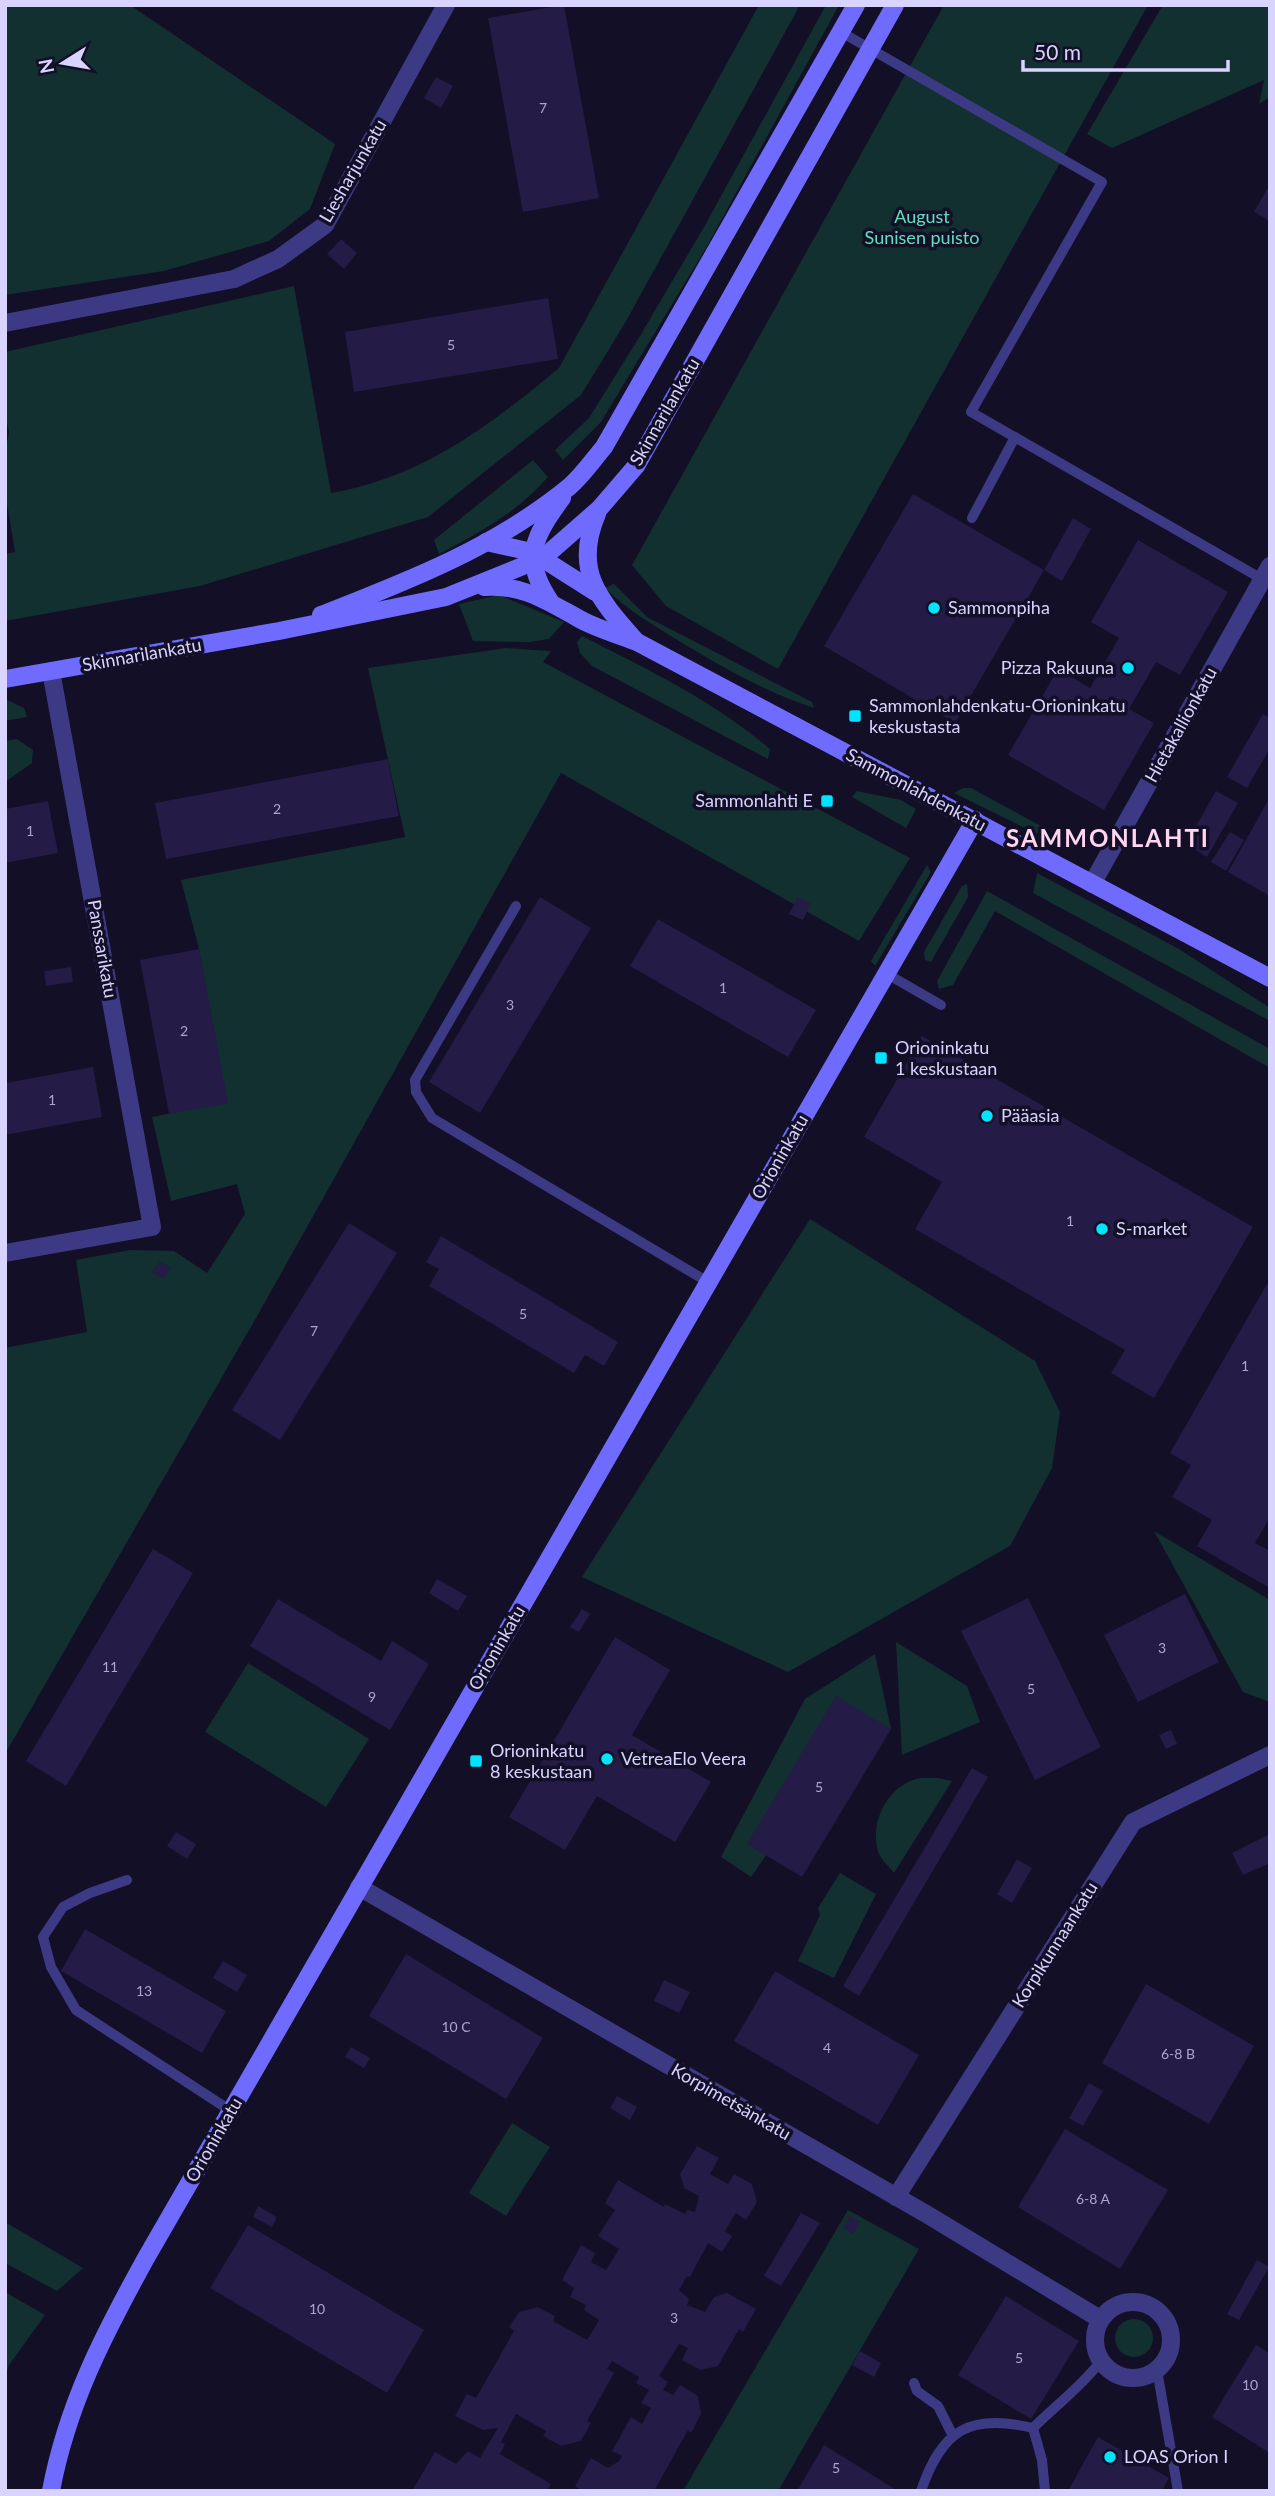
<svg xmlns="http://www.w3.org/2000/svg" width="1275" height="2496" font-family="Lato,sans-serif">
  <rect width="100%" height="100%" fill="#130f26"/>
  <!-- green -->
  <g fill="#12302f">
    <polygon points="5,5 130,5 335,144 310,209 269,241 164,271 5,295"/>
    <path d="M759 5H800L625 323 581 395 428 517 200 586 5 621V554L15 552 5 491V452L9 433 5 411V352L294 286 331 493C423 477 489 426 559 368Z"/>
    <polygon points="826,5 839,5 706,248 601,422 563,460 555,450 589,418 640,336 704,227"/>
    <polygon points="944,5 1148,5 778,669 666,606 632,565"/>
    <polygon points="1163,5 1270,5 1270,97 1259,104 1264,80 1112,148 1087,134"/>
    <path d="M533 460 548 477C518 512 479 533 439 554L434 540Z"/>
    <path d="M614 584 647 617 812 702 814 708C765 692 724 668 679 641 653 625 627 610 605 588Z"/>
    <polygon points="499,595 564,622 549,639 529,642 473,641 459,604"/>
    <path d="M582 636C649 670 712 700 770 749L768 759 592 666 580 653 577 642Z"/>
    <polygon points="506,648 551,651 543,662 910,858 859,941 561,773 260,1311 5,1754 5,1348 87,1332 76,1260 130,1250 174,1251 207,1273 245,1214 237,1184 171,1201 152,1117 227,1102 199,949 181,880 405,837 368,668"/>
    <polygon points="5,699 24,708 27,717 5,721"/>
    <polygon points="17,739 33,750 32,763 5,782 5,741"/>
    <polygon points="963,788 971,788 1041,826 1037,834 954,793"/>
    <polygon points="857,791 901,800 916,809 906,828 852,797"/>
    <polygon points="927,865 931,872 875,966 871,961"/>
    <polygon points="1037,873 1179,949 1270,1008 1270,1021 1033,893"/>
    <polygon points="967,884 968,897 931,962 925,960 924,952 962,886"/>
    <polygon points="987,891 1270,1049 1270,1068 995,911 953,985 939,989 937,981"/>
    <polygon points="810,1219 1035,1361 1060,1412 1052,1468 1010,1546 788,1672 582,1577"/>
    <polygon points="1154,1531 1270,1600 1270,1702 1243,1692"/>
    <polygon points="896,1642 967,1686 980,1722 902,1755"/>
    <polygon points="875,1654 891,1729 748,1844 766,1855 751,1877 721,1857 805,1699"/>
    <polygon points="248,1663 369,1739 326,1807 205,1732"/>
    <path d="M938 1778 952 1781 894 1873C889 1866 880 1859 878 1851 870 1823 886 1788 916 1779 922 1777 931 1778 938 1778Z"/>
    <polygon points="840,1873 876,1894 834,1978 798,1961 820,1915 818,1908"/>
    <polygon points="512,2123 550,2147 506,2216 469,2193"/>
    <polygon points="848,2210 919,2249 778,2491 683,2491"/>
    <polygon points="5,2222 83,2268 57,2291 5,2263"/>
    <polygon points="5,2292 45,2315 9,2365 5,2376"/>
    <circle cx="1134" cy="2338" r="19"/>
  </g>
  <!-- building -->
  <g fill="#241b47">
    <polygon points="564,5 599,198 523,212 488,18"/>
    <polygon points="436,77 453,86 441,108 424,98"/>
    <polygon points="1270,184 1270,221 1254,212"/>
    <polygon points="341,239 357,253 344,269 327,254"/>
    <polygon points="548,298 558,359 354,392 345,332"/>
    <polygon points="913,494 1044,570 955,723 824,646"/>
    <polygon points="1073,518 1091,529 1062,581 1044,570"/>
    <polygon points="1138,540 1228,592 1180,675 1156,662 1129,709 1154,723 1104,810 1008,755 1058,669 1090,688 1119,638 1091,622"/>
    <polygon points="1263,714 1270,718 1270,748 1247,788 1227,777"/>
    <polygon points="388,759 399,816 166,859 155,803"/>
    <polygon points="1216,791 1238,803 1207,857 1186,844"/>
    <polygon points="1270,797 1270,896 1228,872"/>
    <polygon points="48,801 58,853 5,863 5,809"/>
    <polygon points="1230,832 1244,840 1226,871 1211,862"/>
    <polygon points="540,897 591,928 480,1113 429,1082"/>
    <polygon points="798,897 811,903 803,920 789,914"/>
    <polygon points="658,919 816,1010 788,1057 630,966"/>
    <polygon points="199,949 228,1103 169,1114 140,960"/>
    <polygon points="71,967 73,982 46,986 44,971"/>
    <polygon points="922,1036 1253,1227 1154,1398 1111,1373 1125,1350 915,1229 942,1182 864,1137"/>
    <polygon points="93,1067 102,1117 5,1135 5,1083"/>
    <polygon points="349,1223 397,1253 280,1440 232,1410"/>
    <polygon points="441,1236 618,1342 604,1366 585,1355 574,1373 429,1286 439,1269 426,1262"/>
    <polygon points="160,1261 171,1268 164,1279 152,1272"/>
    <polygon points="1270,1279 1270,1517 1255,1543 1270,1551 1268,1587 1197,1546 1212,1520 1172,1497 1191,1465 1170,1453"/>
    <polygon points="153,1549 193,1573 66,1786 26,1761"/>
    <polygon points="437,1579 467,1596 458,1611 429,1593"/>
    <polygon points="1185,1594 1219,1662 1138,1702 1104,1635"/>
    <polygon points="1028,1598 1101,1747 1035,1780 961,1631"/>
    <polygon points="278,1599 381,1661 392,1641 429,1664 390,1730 250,1646"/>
    <polygon points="582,1609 590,1614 579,1632 570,1627"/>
    <polygon points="615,1637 670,1670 632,1735 711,1782 675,1842 597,1796 565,1850 509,1817"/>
    <polygon points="836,1696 891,1729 802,1877 747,1844"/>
    <polygon points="1171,1730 1177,1744 1166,1749 1159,1735"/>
    <polygon points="972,1768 988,1777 859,1996 843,1986"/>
    <polygon points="176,1832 196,1844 187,1859 167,1846"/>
    <polygon points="1268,1835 1270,1863 1243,1875 1232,1853"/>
    <polygon points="1017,1859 1032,1868 1012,1903 997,1894"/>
    <polygon points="85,1929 226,2011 202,2053 61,1971"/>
    <polygon points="406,1954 543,2038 506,2099 369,2016"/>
    <polygon points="223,1961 247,1975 237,1992 213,1978"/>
    <polygon points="775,1971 919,2055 878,2125 734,2041"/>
    <polygon points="664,1980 690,1992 679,2013 654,2001"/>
    <polygon points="1146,1984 1254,2046 1209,2124 1102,2063"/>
    <polygon points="351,2047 370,2058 364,2068 345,2057"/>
    <polygon points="1089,2083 1103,2091 1083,2126 1069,2118"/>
    <polygon points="617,2096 637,2107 630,2120 610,2108"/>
    <polygon points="1065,2129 1168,2190 1120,2269 1018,2207"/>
    <polygon points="697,2146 719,2158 710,2174 728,2184 734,2174 752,2184 757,2202 746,2220 736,2213 725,2231 732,2236 722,2252 708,2243 690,2277 687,2276 679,2290 689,2299 687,2305 705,2312 714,2297 727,2293 756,2309 743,2332 739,2329 718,2366 700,2370 682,2360 688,2348 679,2344 659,2376 668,2382 663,2390 673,2395 680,2385 698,2396 701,2414 691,2433 688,2430 654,2491 582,2491 575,2486 591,2458 608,2468 619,2461 622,2456 612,2451 631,2417 642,2424 651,2408 641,2403 649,2390 636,2383 639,2377 612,2361 607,2369 614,2373 587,2421 591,2423 581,2441 561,2446 543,2436 546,2431 516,2414 501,2442 505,2444 500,2454 551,2484 547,2491 412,2491 435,2452 456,2464 468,2451 480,2458 498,2428 483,2430 455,2416 467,2394 476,2398 514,2331 509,2327 519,2312 537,2307 555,2316 553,2321 587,2340 599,2320 584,2310 586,2305 570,2297 574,2288 562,2280 581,2245 595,2253 591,2262 606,2270 619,2249 598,2236 615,2210 605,2203 618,2180 664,2207 665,2204 685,2214 687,2210 695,2212 699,2196 684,2188 680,2174"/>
    <polygon points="258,2206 277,2217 272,2227 253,2217"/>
    <polygon points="801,2213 820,2223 781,2286 764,2276"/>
    <polygon points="850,2216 860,2222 853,2234 843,2228"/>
    <polygon points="248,2225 424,2330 387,2393 210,2288"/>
    <polygon points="1257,2260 1269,2267 1239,2320 1227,2314"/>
    <polygon points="1006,2296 1079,2341 1031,2419 958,2375"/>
    <polygon points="1256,2345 1270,2354 1270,2453 1212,2417"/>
    <polygon points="860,2351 881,2363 874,2377 852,2365"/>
    <polygon points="1098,2437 1169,2478 1162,2491 1068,2491"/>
    <polygon points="824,2445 898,2491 797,2491"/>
  </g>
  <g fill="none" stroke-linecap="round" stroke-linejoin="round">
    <!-- service -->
    <g stroke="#3d3a85" stroke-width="10">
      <polyline points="841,32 1102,182 971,412 1262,579"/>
      <polyline points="972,518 1015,437"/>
      <polyline points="516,906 415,1080 416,1092 432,1118 708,1282"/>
      <polyline points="887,974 941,1005"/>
      <polyline points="127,1880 90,1893 63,1907 43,1937 51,1967 76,2010 231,2111"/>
      <polyline points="1157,2370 1178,2491"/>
      <polyline points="914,2383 917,2391 938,2406 952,2434"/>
      <path d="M1033 2428C1056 2405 1081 2387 1101 2361"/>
      <polyline points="1033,2428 1042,2460 1045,2491"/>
      <path d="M921 2491C942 2430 969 2413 1033 2428"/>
    </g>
    <!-- minor -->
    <g stroke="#3d3a85" stroke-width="18">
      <polyline points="5,323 234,279 278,259 325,225 446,5"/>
      <polyline points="1092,884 1270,566"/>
      <polyline points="5,1253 152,1227 51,671"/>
      <polyline points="359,1887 928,2215 1100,2319"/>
      <polyline points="896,2197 1133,1822 1270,1755"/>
      <circle cx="1133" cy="2340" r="38"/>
    </g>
    <!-- secondary -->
    <g stroke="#6f6bff" stroke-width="18">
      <path d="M597 514C573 570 598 598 635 640"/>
      <polyline points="486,542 532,552 595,592"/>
      <path d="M484 587C521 584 545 600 576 617 594 628 617 634 637 642L1270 978"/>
      <path d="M550 601C521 559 534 536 562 498"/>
      <path d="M321 615C408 581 496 547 569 487 582 476 593 460 604 447L856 5"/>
      <polyline points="5,679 279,631 446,597 543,558 599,509 636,466 895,5"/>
      <path d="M51 2491C67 2405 104 2334 146 2258L975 820"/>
    </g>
  </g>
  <!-- markers -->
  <g fill="#00e5ff" stroke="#130f26" stroke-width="2.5">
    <circle cx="934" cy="608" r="7"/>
    <circle cx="1128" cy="668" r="7"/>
    <rect x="848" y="709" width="14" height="14" rx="3.5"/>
    <rect x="820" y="794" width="14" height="14" rx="3.5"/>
    <rect x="874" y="1051" width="14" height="14" rx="3.5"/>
    <circle cx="987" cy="1116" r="7"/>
    <circle cx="1102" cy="1229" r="7"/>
    <circle cx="607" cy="1759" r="7"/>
    <rect x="469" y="1754" width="14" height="14" rx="3.5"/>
    <circle cx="1110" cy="2457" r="7"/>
  </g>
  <g text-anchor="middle" stroke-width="7" stroke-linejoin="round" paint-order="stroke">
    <!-- number labels -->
    <g font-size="14" fill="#aca6d1">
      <text x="543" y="113">7</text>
      <text x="451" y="350">5</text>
      <text x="277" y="814">2</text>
      <text x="30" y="836">1</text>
      <text x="723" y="993">1</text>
      <text x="510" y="1010">3</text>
      <text x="184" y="1036">2</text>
      <text x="52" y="1105">1</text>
      <text x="1070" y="1226">1</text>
      <text x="523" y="1319">5</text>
      <text x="314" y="1336">7</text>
      <text x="1245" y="1371">1</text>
      <text x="1162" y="1653">3</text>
      <text x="110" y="1672">11</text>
      <text x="1031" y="1694">5</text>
      <text x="372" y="1702">9</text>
      <text x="819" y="1792">5</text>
      <text x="144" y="1996">13</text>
      <text x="456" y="2032">10 C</text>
      <text x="827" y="2053">4</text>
      <text x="1178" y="2059">6-8 B</text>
      <text x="1093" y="2204">6-8 A</text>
      <text x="317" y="2314">10</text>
      <text x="674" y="2323">3</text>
      <text x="1019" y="2363">5</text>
      <text x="1250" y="2390">10</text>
      <text x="836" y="2473">5</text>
    </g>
    <!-- street labels -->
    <g font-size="18" fill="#d9d4ff" stroke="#130f26">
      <text transform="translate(353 171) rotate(-60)" y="6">Liesharjunkatu</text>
      <text transform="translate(665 412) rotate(-60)" y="6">Skinnarilankatu</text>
      <text transform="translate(142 655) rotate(-10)" y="6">Skinnarilankatu</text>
      <text transform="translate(1181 725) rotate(-61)" y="6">Hietakallionkatu</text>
      <text transform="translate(916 790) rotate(28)" y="6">Sammonlahdenkatu</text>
      <text transform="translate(102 949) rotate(80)" y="6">Panssarikatu</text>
      <text transform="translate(780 1157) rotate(-60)" y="6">Orioninkatu</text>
      <text transform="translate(497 1648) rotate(-60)" y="6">Orioninkatu</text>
      <text transform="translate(1055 1945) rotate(-58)" y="6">Korpikunnaankatu</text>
      <text transform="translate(731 2102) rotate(30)" y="6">Korpimetsänkatu</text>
      <text transform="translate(214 2140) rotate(-60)" y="6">Orioninkatu</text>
    </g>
    <!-- park labels -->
    <g font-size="18" fill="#5fe0c0" stroke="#130f26">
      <text x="922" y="223">August<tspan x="922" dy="21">Sunisen puisto</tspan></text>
    </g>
    <!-- poi labels -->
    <g font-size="18" fill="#d9d4ff" stroke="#130f26" text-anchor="start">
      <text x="948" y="614">Sammonpiha</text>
      <text x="1114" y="674" text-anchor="end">Pizza Rakuuna</text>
      <text x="869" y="712">Sammonlahdenkatu-Orioninkatu<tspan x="869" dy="21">keskustasta</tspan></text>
      <text x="813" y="807" text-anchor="end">Sammonlahti E</text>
      <text x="895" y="1054">Orioninkatu<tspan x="895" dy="21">1 keskustaan</tspan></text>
      <text x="1001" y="1122">Pääasia</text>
      <text x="1116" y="1235">S-market</text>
      <text x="490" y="1757">Orioninkatu<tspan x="490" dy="21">8 keskustaan</tspan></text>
      <text x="621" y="1765">VetreaElo Veera</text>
      <text x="1124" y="2463">LOAS Orion I</text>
    </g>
    <!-- district labels -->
    <g font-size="24" font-weight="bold" letter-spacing="2" fill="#ffd6f0" stroke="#130f26">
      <text x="1108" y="847">SAMMONLAHTI</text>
    </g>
  </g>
  <!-- border -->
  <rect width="1275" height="2496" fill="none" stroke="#d9d4ff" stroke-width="14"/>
  <!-- north arrow -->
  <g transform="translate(63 63) rotate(259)" stroke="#130f26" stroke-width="5" paint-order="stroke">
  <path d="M0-5L12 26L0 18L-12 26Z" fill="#d9d4ff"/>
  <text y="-10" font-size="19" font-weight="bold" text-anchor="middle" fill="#d9d4ff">N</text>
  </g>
  <!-- scale -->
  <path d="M1023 60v10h205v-10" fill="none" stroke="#d9d4ff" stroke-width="3.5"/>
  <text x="1034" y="60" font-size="21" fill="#d9d4ff" stroke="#130f26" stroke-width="5" paint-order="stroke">50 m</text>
</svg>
